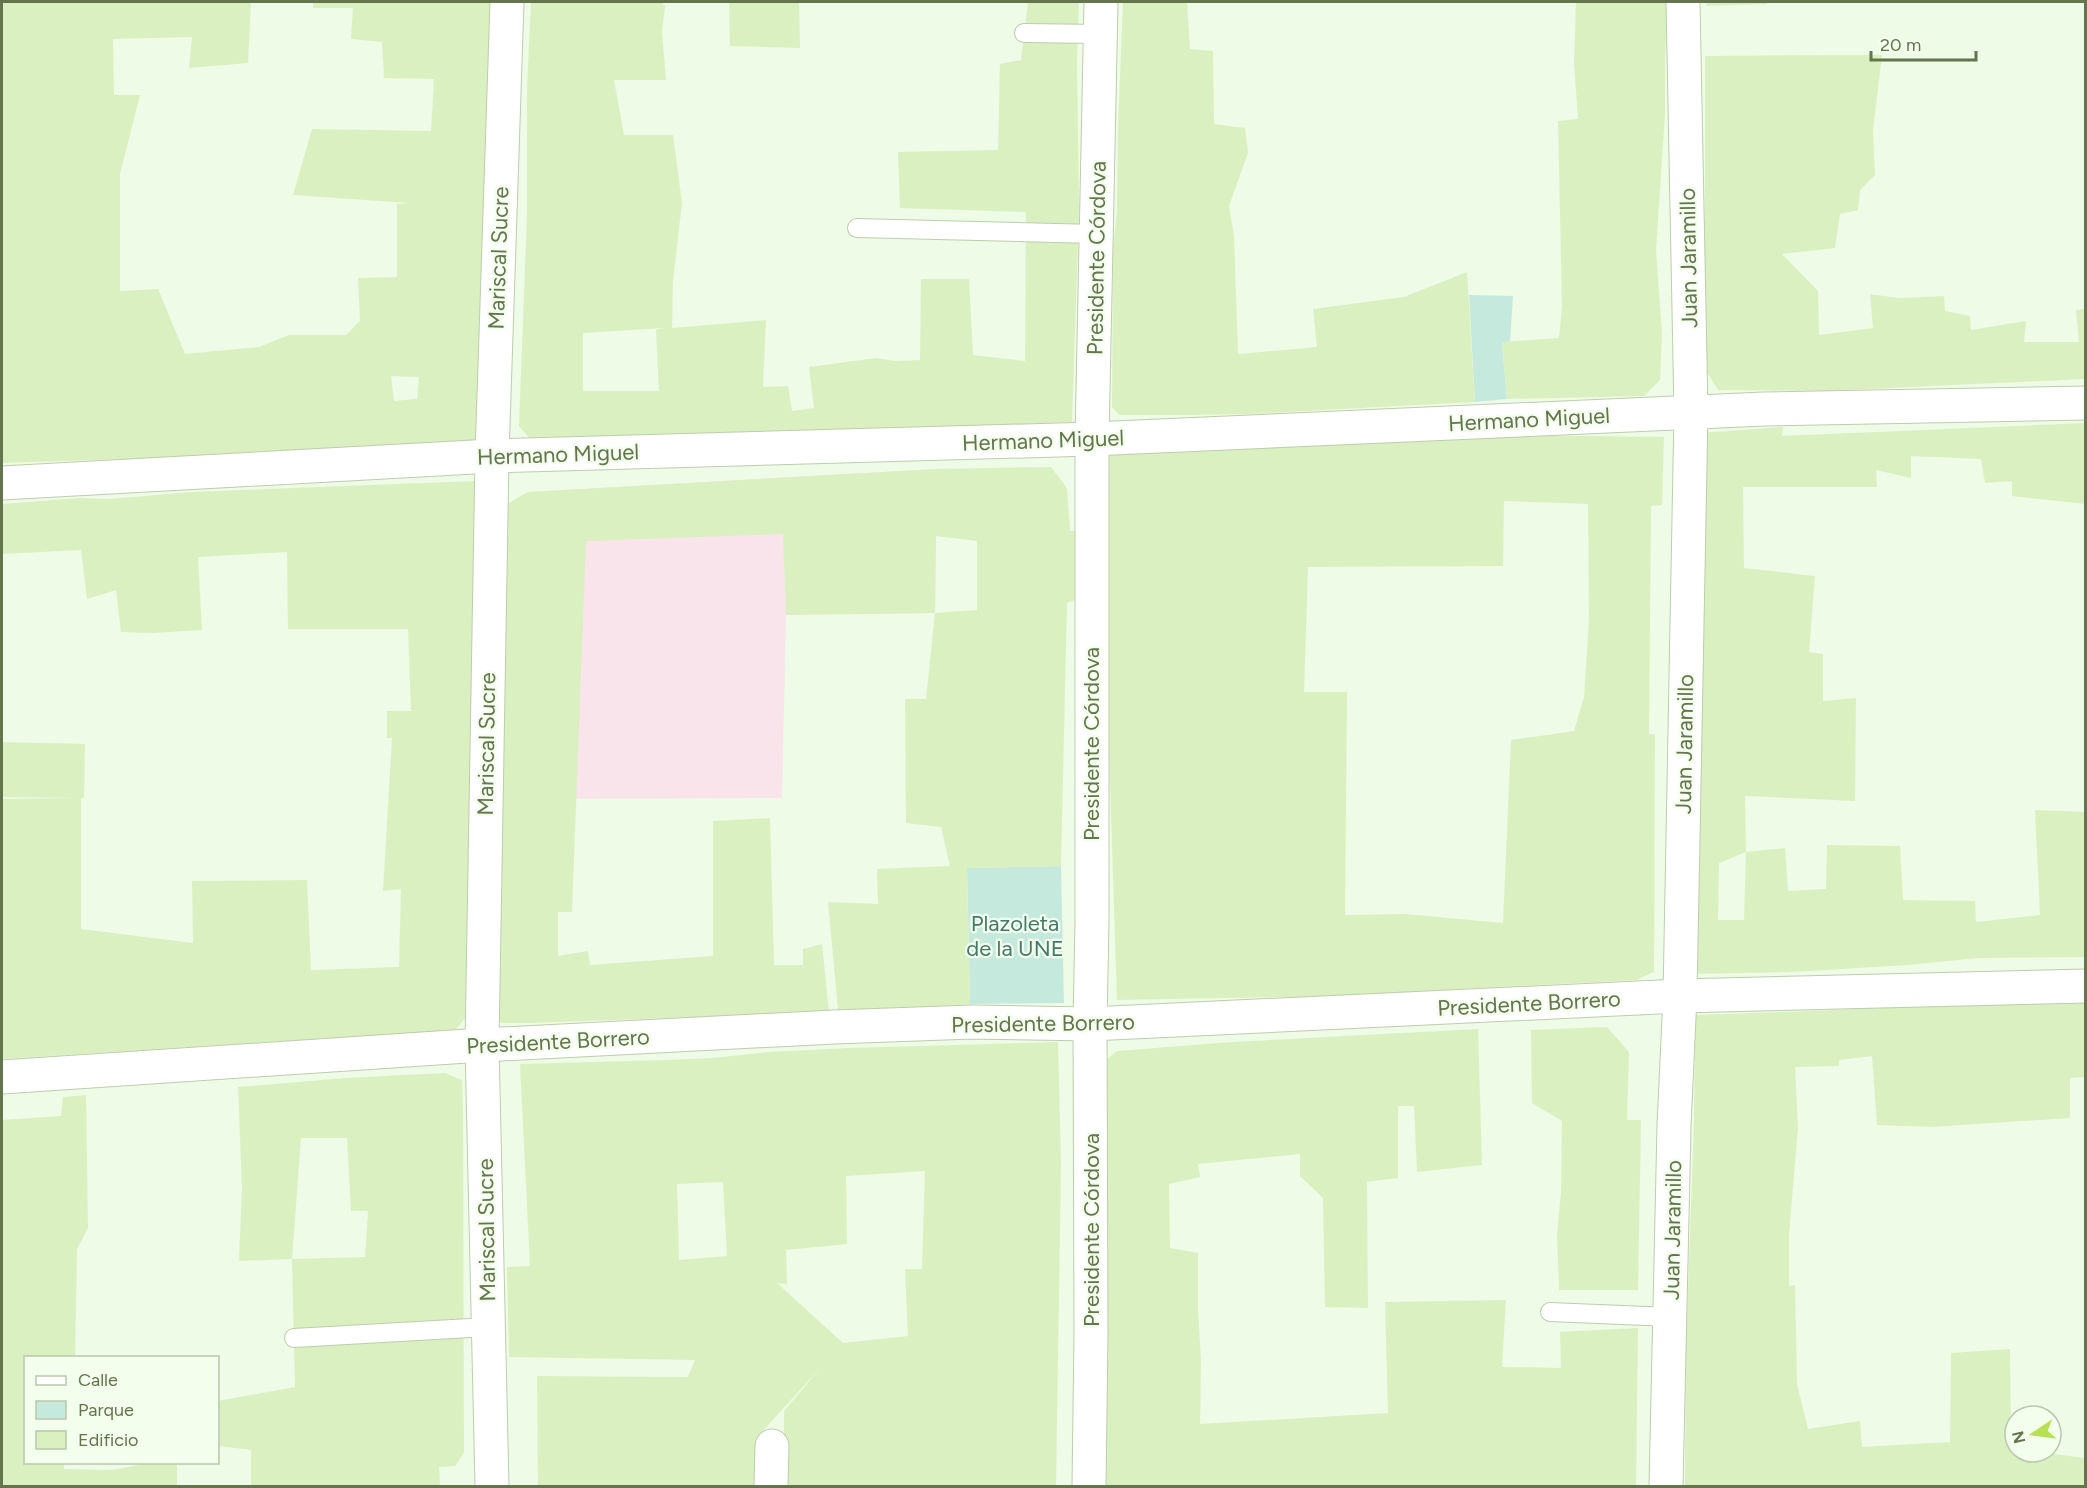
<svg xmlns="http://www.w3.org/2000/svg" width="2087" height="1488" font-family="Figtree,sans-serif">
  <rect width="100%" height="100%" fill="#eefbe7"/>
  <!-- education -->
  <polygon fill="#f8e4ea" points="937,469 935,613 786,615 782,798 500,799 507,504 528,492"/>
  <!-- green -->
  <g fill="#c6e9dd">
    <polygon points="1469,295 1513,296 1510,342 1502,342 1507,399 1475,402"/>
    <polygon points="1061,866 1064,1003 970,1004 967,868"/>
  </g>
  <!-- building -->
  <g fill="#daf0c0" fill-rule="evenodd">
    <path d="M2 2H251L248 63 189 68 192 37 113 39 114 95H140L120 174V291L158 289 185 354 259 347 289 335H346L360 321 358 278 397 277V204L409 203 293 195 312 129 431 131 434 79 384 78 382 42 351 39 353 8H313V2H493L478 445 263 451 182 457 2 463ZM391 376 419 377 417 399 394 401Z"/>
    <path d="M531 2H661L665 6 662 32 666 80H614L624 135H673L682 203 673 281 672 328 766 320 763 387 788 386 792 411 814 408 809 367 876 358 896 361 920 360 921 279H969L973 355 1025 361 1026 212 900 208 898 152 998 150 1000 64 1021 60 1028 2H1079L1077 62 1079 211 1072 422 763 434H661L562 442 532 441 519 426 527 214V87ZM665 328 656 330 659 391H583V333Z"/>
    <polygon points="729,2 799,2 800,48 730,46"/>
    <polygon points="1123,2 1187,2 1190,49 1213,51 1214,124 1245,128 1248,153 1229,206 1234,236 1238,354 1317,347 1313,309 1404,297 1467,272 1475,402 1248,414 1192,415 1119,415 1112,407 1113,250 1117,209 1118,128"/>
    <polygon points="1576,2 1668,2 1665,60 1665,114 1656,250 1662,334 1660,380 1644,396 1507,399 1502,342 1559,338 1562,307 1558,121 1578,119 1574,63"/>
    <polygon points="1707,2 1767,2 1767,4 1706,6"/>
    <polygon points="1882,55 1873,130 1875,175 1860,190 1858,210 1840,214 1835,248 1782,254 1818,291 1819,335 1873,328 1870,294 1898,298 1944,296 1945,311 1970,316 1971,330 2026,321 2024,342 2079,342 2076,310 2085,309 2085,379 1824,391 1718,390 1703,365 1703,255 1705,210 1705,56"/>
    <polygon points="2085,423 2085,504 2012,496 2012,481 1985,483 1981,459 1911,456 1911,478 1876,470 1877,487 1743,487 1744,568 1815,576 1809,652 1823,654 1823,701 1856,698 1855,801 1745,796 1746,852 1719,863 1718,920 1744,920 1746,852 1785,848 1788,891 1826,889 1827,845 1900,846 1903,900 1975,901 1976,922 2040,915 2035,810 2085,812 2085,957 1978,958 1908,965 1792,972 1691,974 1700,433 1783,427 1782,436"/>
    <path d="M1505 435 1664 437 1662 505 1651 506 1649 734H1655L1654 972 1636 980 1440 990 1428 999 1299 1006 1287 997 1117 1000 1107 693 1109 451ZM1504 501 1588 504 1589 618 1584 697 1574 731 1511 740 1503 923 1405 914 1345 915 1347 692H1304L1308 567 1503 566Z"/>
    <polygon points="1051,467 1067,488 1070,531 1077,531 1075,600 1067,603 1061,866 967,868 970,1004 878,1011 838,1010 828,902 878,904 877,869 950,866 941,827 906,823 905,699 926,699 935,613 977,610 977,541 936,536 935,613 786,615 783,534 586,541 572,912 558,912 558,956 588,951 590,965 713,956 713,821 770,818 774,965 803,965 803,949 822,944 829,1012 531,1023 502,1023 495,1017 507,504 528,492 937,469"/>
    <polygon points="477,481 465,1018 453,1033 314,1039 2,1059 2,799 76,798 2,797 2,742 85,744 84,798 81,798 81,929 193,943 192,881 307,880 311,970 399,967 401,889 383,891 392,738 387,738 387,711 411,711 408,629 288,629 287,552 198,557 202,630 153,633 121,632 116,590 87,599 81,550 2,554 2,504 79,498 110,499 191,492"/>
    <polygon points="2085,1001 2085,1077 2070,1078 2070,1118 1931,1127 1877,1125 1872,1056 1839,1060 1839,1066 1795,1067 1798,1128 1789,1234 1789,1286 1795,1285 1797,1384 1808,1429 1860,1421 1862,1447 1950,1442 1951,1353 2010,1349 2011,1448 2015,1449 2015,1452 2039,1452 2085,1458 2085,1486 1685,1486 1686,1347 1694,1123 1695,1015 1837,1010 1928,1004"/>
    <polygon points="1607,1027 1629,1052 1627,1120 1641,1120 1638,1290 1559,1290 1557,1234 1561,1193 1562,1121 1532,1103 1531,1030"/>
    <polygon points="1478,1029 1482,1165 1417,1172 1414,1106 1398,1106 1398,1178 1367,1182 1368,1308 1325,1307 1323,1198 1300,1176 1300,1154 1198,1164 1200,1177 1169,1184 1170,1248 1198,1253 1198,1308 1201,1361 1200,1424 1388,1413 1385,1302 1506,1300 1502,1367 1561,1368 1560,1332 1638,1328 1636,1486 1099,1486 1103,1062 1117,1051 1232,1042"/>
    <path d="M1058 1042 1061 1164 1056 1486H784V1411L821 1367 759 1435V1486H538L537 1376 688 1377 695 1360 509 1357 507 1267 530 1266 520 1064 666 1060 713 1058 768 1052 849 1048ZM925 1171 922 1269H905L908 1336 843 1343 777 1283 787 1284 786 1250 847 1244 846 1176ZM723 1182 727 1256 679 1260 677 1184Z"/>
    <path d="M445 1073 462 1080 463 1107 464 1453 455 1466 439 1467 440 1486H251V1450L219 1446 218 1401 295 1387 292 1259 239 1261 242 1188 238 1087 345 1078ZM301 1138H347L351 1211H368L365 1257 292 1259Z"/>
    <polygon points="86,1095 88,1228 77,1249 75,1358 26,1358 26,1462 64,1462 64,1469 112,1470 156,1462 177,1462 177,1486 2,1486 2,1120 61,1116 63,1097"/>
  </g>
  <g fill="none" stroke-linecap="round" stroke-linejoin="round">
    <defs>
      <g id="lane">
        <polyline points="1024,33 1100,34"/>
        <polyline points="857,228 1096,234"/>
        <polyline points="1550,1312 1670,1317"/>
        <polyline points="294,1338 488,1327"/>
      </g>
      <g id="street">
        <polyline points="2,483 492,456 1092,439 1764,409 2086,403"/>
        <polyline points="2,1077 482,1045 834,1027 972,1022 1090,1024 1680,996 2086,986"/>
        <polyline points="492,1486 482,1045 492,456 507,2"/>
        <polyline points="771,1486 772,1446"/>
        <polyline points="1089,1486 1091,1334 1090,1024 1092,920 1092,439 1101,2"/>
        <polyline points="1666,1486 1674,1126 1680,996 1691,412 1683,2"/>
      </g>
    </defs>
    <!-- lane casing -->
    <use href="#lane" stroke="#bdcdad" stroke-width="20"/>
    <!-- street casing -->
    <use href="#street" stroke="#bdcdad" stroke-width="35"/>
    <!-- lane -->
    <use href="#lane" stroke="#fff" stroke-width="18"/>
    <!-- street -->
    <use href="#street" stroke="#fff" stroke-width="33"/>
  </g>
  <g text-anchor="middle" stroke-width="4.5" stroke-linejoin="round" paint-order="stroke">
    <!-- street labels -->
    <g font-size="22" fill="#64744c" stroke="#f3feed">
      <text transform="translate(498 258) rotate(-88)" y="8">Mariscal Sucre</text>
      <text transform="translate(1096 258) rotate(-89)" y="8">Presidente Córdova</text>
      <text transform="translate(1688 258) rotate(-91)" y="8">Juan Jaramillo</text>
      <text transform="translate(1529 419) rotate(-3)" y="8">Hermano Miguel</text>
      <text transform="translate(1043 440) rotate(-2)" y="8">Hermano Miguel</text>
      <text transform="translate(558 454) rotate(-2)" y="8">Hermano Miguel</text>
      <text transform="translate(486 744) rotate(-89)" y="8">Mariscal Sucre</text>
      <text transform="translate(1091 744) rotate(-90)" y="8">Presidente Córdova</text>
      <text transform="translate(1684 744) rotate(-89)" y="8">Juan Jaramillo</text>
      <text transform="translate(1529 1003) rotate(-3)" y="8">Presidente Borrero</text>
      <text transform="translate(1043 1023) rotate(-1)" y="8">Presidente Borrero</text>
      <text transform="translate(558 1041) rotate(-3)" y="8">Presidente Borrero</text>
      <text transform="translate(486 1230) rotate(-91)" y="8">Mariscal Sucre</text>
      <text transform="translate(1091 1230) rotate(-90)" y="8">Presidente Córdova</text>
      <text transform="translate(1672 1230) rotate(-89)" y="8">Juan Jaramillo</text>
    </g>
    <!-- park labels -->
    <g font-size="22" fill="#44796d" stroke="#f3feed">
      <text x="1015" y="931">Plazoleta<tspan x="1015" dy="25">de la UNE</tspan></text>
    </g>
  </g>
  <!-- border -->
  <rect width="2087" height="1488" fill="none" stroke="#64744c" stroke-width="6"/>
  <!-- legend -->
  <rect x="24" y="1356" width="195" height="108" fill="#f3feed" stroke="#bac7ad" stroke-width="1.5"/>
  <rect x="36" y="1376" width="30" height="9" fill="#ffffff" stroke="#bac7ad" stroke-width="1.5"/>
  <text x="78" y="1386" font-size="18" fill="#64744c">Calle</text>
  <rect x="36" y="1401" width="30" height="18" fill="#c6e9dd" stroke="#bac7ad" stroke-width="1.5"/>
  <text x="78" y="1416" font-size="18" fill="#64744c">Parque</text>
  <rect x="36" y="1431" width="30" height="18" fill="#daf0c0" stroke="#bac7ad" stroke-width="1.5"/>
  <text x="78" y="1446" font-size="18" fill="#64744c">Edificio</text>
  <!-- north arrow -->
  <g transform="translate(2033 1434) rotate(257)"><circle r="28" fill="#f3feed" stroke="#bac7ad" stroke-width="1.5"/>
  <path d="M0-4.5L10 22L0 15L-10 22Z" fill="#b7e052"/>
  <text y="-9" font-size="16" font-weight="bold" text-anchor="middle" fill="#64744c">N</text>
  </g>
  <!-- scale -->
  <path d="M1871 51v9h105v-9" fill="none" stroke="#64744c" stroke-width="3"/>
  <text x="1880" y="51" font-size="18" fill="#64744c" stroke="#f3feed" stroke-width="4.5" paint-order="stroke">20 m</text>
</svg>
